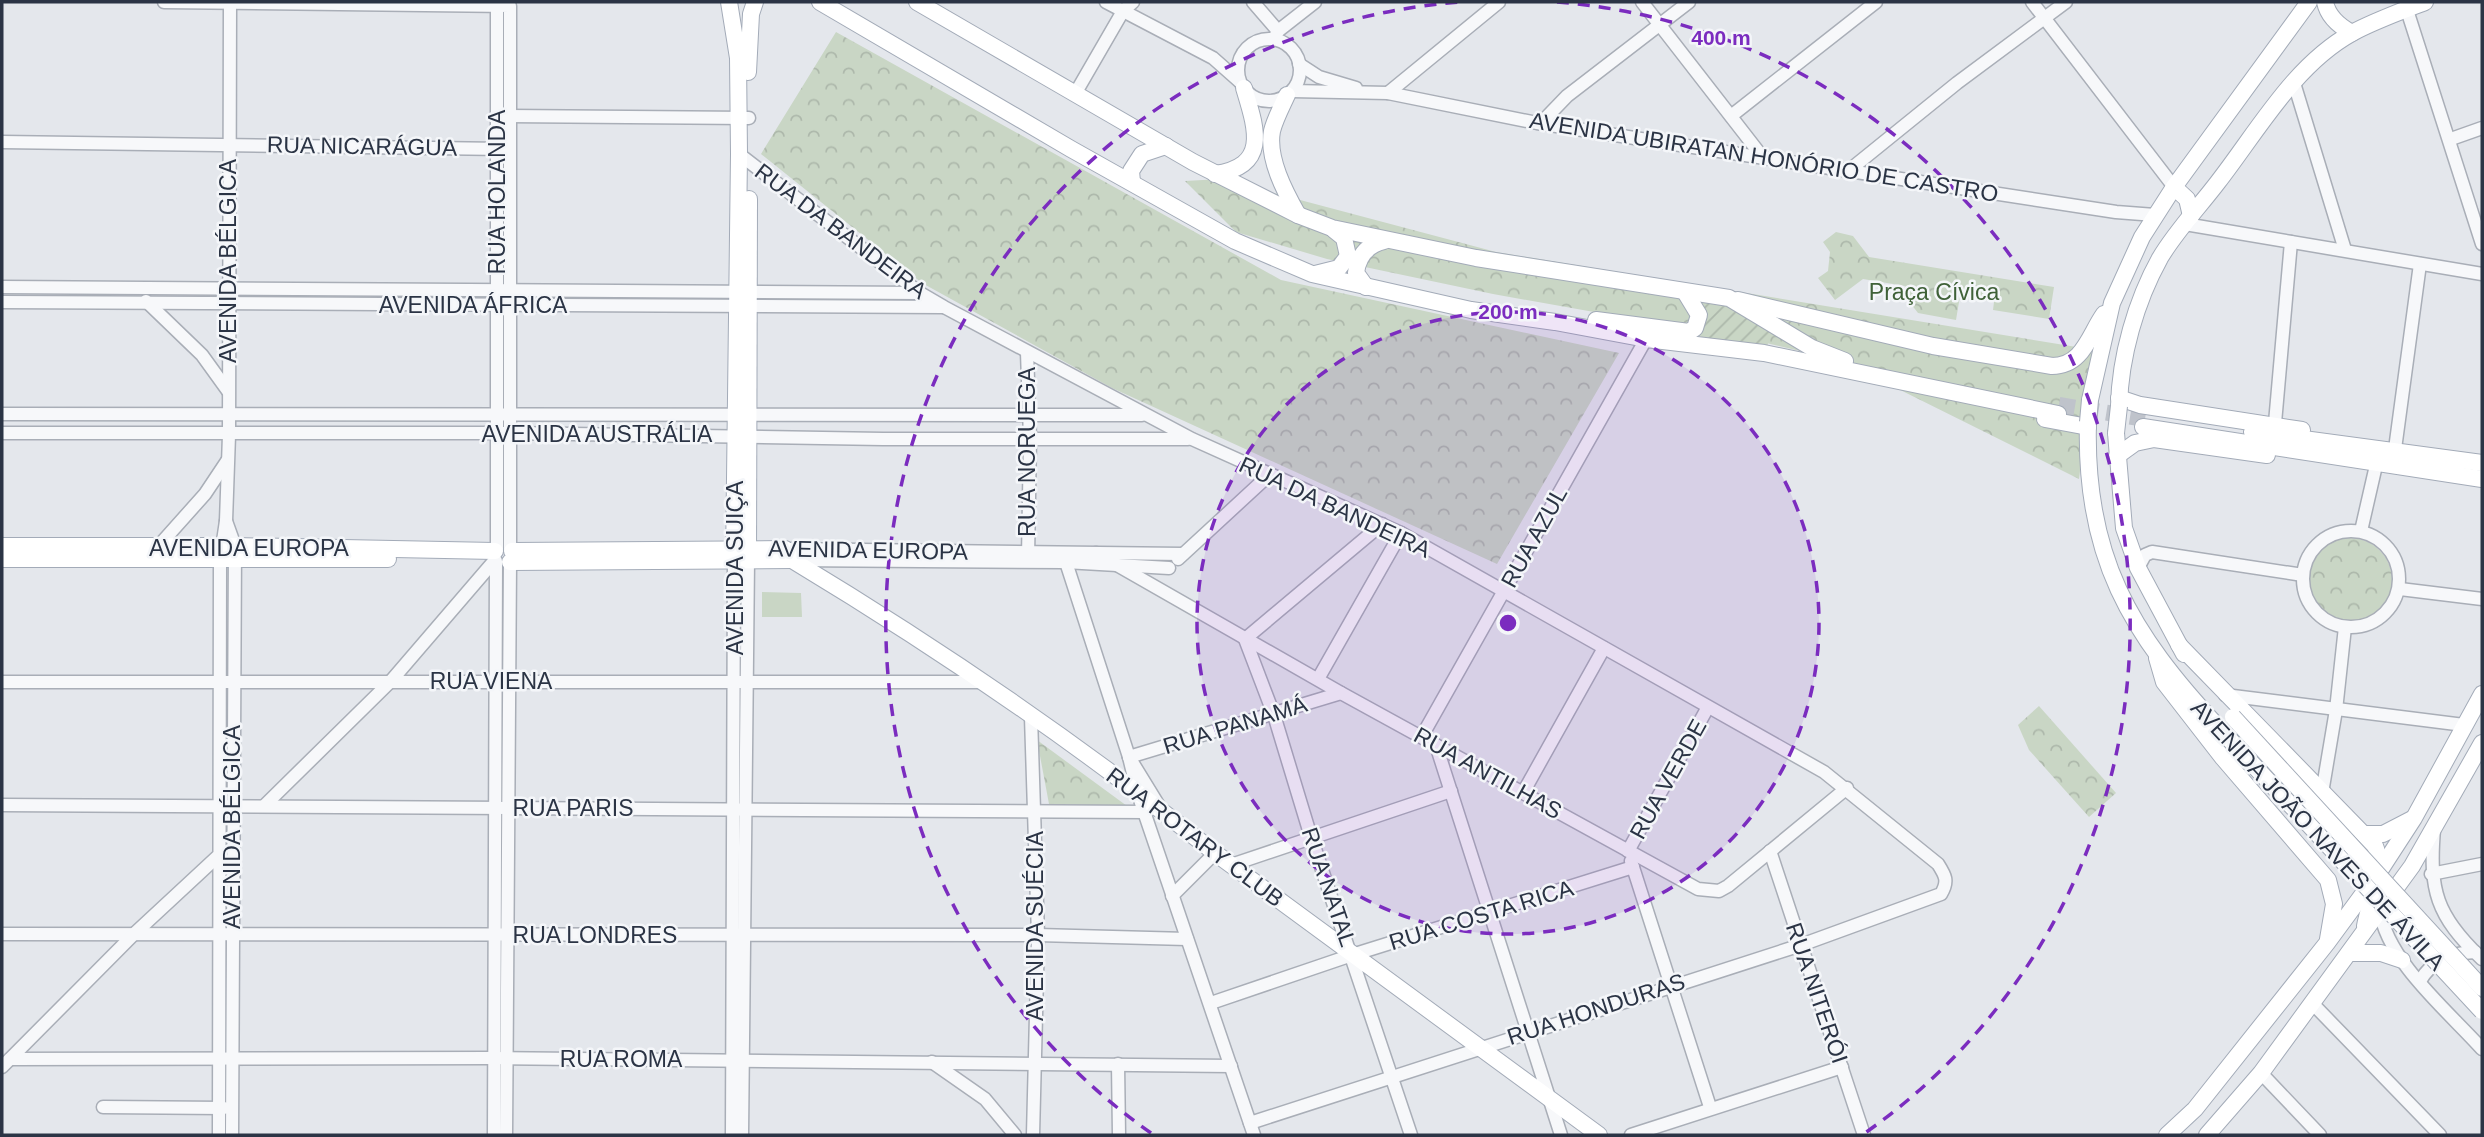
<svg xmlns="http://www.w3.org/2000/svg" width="2484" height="1137" font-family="Helvetica,sans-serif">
  <defs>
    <pattern id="forest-crowns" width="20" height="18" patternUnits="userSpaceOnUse" patternTransform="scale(1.75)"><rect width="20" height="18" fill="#c9d6c5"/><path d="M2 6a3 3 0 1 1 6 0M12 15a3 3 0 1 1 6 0" fill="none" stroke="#adb8ab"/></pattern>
    <pattern id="garden-furrows" width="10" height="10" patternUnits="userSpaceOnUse" patternTransform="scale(1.75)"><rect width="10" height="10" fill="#c9d6c5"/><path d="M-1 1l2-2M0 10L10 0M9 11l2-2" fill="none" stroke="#adb8ab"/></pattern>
  </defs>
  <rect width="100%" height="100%" fill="#e4e7ec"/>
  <!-- forest -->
  <g fill="url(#forest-crowns)">
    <polygon points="836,32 1281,280 1619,353 1497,564 1112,388 922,283 761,154"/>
    <polygon points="1221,179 1496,252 2095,350 2079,479 1842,361 1762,342 1493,294 1327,259 1236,232 1185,181"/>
    <polygon points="1836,232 1853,236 1869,257 2054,287 2049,319 1993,310 1994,302 1960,296 1956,320 1918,313 1904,295 1905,286 1863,279 1835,300 1818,278 1828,271 1830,252 1823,242"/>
    <circle cx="2350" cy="580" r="42"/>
    <polygon points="2039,706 2116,793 2089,817 2029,750 2018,725"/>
    <polygon points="1037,740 1127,806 1049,804"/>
  </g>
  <!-- garden -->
  <polygon fill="url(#garden-furrows)" points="1693,296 1772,321 1767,349 1686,334"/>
  <!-- pitch -->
  <polygon fill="#c9d6c5" points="762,592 801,593 802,617 762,617"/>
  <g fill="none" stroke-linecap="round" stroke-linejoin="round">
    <!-- major-tunnel -->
    <polyline stroke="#bfc3cb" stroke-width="16" stroke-dasharray="16 8" stroke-linecap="butt" points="2059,405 2145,419"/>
    <defs>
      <g id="minor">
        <polyline points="164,2 510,6 510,549"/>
        <polyline points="1106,2 1213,58 1239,81"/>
        <polyline points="1253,2 1278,31 1274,39"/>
        <polyline points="1642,2 1764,159"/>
        <polyline points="2032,2 2174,187"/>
        <polyline points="2407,10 2482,244"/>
        <polyline points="1278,31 1315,2"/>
        <circle cx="1269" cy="70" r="31"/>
        <polyline points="1299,64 1319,77 1356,88"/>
        <polyline points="2294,83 2345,250"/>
        <polyline points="1292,91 1388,93 1537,123 2116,212 2155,215"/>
        <polyline points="1388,93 1499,2"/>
        <polyline points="1075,94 1123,11 1133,2"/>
        <polyline points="504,116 749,118"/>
        <polyline points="1731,116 1876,2"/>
        <polyline points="1541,123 1567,96 1689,2"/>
        <polyline points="2451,139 2482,128"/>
        <polyline points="2,142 504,149"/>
        <path d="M739 154 920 293 944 307 1192 439 1401 533 1824 772 1938 864C1945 875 1949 881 1941 894L1801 945 1250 1123"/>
        <polyline points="1847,172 1957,83 2066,2"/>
        <polyline points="2185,224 2482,274"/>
        <polyline points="2,287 920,293"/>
        <polyline points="146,301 202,355 228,391"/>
        <polyline points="2,302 943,307"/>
        <polyline points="1027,352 1030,438 1028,558"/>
        <polyline points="2,414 1142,415"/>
        <polyline points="2275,423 2291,242"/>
        <polyline points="2,433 509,433 883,439 1188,439"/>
        <polyline points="2395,449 2420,264"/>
        <polyline points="226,521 235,546 232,1135"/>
        <polyline points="1382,524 1245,639 1274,715 1311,837 1411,1135"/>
        <circle cx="2351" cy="579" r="48"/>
        <polyline points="2361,531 2377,461"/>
        <polyline points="497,549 497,4"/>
        <polyline points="785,549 1183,554"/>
        <polyline points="155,550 205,494 227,461"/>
        <polyline points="1096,553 1341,693 1698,889 1719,891 1728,886 1847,788"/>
        <polyline points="1064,556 1129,757 1159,806"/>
        <polyline points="1178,559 1268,476"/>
        <polyline points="792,560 1065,562 1169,568"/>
        <polyline points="2138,568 2145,555 2152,552 2303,575"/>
        <polyline points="2400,589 2482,599"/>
        <polyline points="1318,679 1401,533"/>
        <polyline points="2,682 980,682"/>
        <polyline points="2225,695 2464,725"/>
        <polyline points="1031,717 1038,935 1033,1135"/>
        <polyline points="1422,736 1646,339"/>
        <polyline points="1436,745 1561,1135"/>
        <polyline points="1129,757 1138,794 1254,1135"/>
        <polyline points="1129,757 1341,693"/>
        <polyline points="1524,791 1604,648"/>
        <polyline points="2322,793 2336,710 2345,627"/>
        <polyline points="2,805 1145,812"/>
        <polyline points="264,806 391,681 495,560"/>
        <path d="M2434 829C2429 890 2436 916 2482 959"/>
        <polyline points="1628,851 1708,707"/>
        <polyline points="1770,851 1864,1135"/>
        <polyline points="1631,861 1710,1107"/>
        <polyline points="1231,865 1451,791"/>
        <polyline points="2431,874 2482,864"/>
        <polyline points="1172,896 1215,853"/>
        <path d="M2380 910C2386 960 2449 1012 2482 1049"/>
        <polyline points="2,934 1038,935 1187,939"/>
        <path d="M2420 981C2433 959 2451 953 2475 952"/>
        <polyline points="1211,1003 1352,955 1633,867"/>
        <polyline points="2312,1003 2440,1135"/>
        <polyline points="10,1059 493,1058 1231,1066"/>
        <polyline points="932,1062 985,1099 1015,1135"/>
        <polyline points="1118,1064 1119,1135"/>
        <polyline points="2,1067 134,934 217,857 221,857"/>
        <polyline points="2261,1073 2320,1135"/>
        <polyline points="103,1107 224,1108"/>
        <polyline points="219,1135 220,561 226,521 229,435 230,2"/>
        <polyline points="494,1135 496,561"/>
        <polyline points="506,1135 510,563"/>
        <polyline points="732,1135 734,561"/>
        <polyline points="742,1135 748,560"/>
        <polyline points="1631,1135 1842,1067"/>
      </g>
      <g id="major">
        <polyline points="729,2 738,58 739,154 734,561"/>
        <polyline points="820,2 1071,149 1235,241 1312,274 1471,310 1555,322 1646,339 1764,353 2058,414"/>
        <polyline points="917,2 1193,162 1298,215 1332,228 1476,258 1729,298 1812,348 1845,361"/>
        <path d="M2325 2C2328 17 2339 26 2352 33"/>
        <polyline points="748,72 751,14 755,2"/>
        <path d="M1287 95C1282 106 1275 119 1272 131 1267 158 1285 192 1298 215"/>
        <path d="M1215 174C1270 166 1256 128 1244 88"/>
        <polyline points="1132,182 1131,171 1142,154 1166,146"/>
        <polyline points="2174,187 2187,199 2191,216"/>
        <polyline points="1315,274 1339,268 1348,256 1344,238 1334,230"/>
        <path d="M1366 287 1356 273C1358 256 1367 245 1384 241"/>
        <path d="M1738 300 1933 346 2052 366C2083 366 2089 335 2104 314"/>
        <polyline points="1596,320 1689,332 1695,328 1699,315 1685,292"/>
        <polyline points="2119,398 2140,405 2302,430"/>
        <polyline points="2090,400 2112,303 2142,237 2174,187 2309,2"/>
        <path d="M2119 406C2120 357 2136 301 2160 258 2176 231 2199 207 2218 182 2257 132 2294 65 2352 33 2374 21 2402 11 2425 2"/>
        <polyline points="2045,419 2088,427"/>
        <path d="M2088 422C2084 556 2130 633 2219 728"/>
        <polyline points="2143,427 2482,479"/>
        <polyline points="2252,432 2482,463"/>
        <polyline points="2116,433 2124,528 2138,568 2184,654"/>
        <polyline points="2117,456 2135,443 2154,439 2267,455"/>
        <polyline points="2,546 235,546 495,551"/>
        <path d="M512 551 785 549 792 560C938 648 1082 746 1215 853L1599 1135"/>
        <polyline points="2,559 388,559"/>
        <polyline points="748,560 749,199"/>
        <polyline points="510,562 792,560"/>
        <path d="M2179 645 2375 846C2385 869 2369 903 2365 926"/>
        <polyline points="2157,658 2164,682 2223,758 2328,880 2334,904 2328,939"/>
        <polyline points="2364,834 2383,834 2412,819"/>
        <polyline points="2349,953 2381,953 2402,960"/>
        <polyline points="2167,1135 2195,1109 2327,943 2377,875 2414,818 2482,694"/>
        <polyline points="2207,1135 2261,1073 2412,866 2482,743"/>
      </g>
    </defs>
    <!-- minor casing -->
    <use href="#minor" stroke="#a9aeb7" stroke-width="15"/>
    <!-- major casing -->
    <use href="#major" stroke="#a3abb8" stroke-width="18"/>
    <!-- minor -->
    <use href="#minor" stroke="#f7f8fa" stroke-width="12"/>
    <!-- major -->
    <use href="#major" stroke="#fff" stroke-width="16"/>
    <defs>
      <g id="major-bridge">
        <polyline points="2088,422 2090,400"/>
        <polyline points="2116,433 2119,406"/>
        <polyline points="2233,717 2482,988"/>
        <polyline points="2219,728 2482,1011"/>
      </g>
    </defs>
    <!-- major-bridge casing -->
    <use href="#major-bridge" stroke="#a3abb8" stroke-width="18" stroke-linecap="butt"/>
    <!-- major-bridge -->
    <use href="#major-bridge" stroke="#fff" stroke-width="16"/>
  </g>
  <!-- distance rings -->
  <circle cx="1508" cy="623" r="311" fill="#7b2cbf" fill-opacity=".12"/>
  <g fill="none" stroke="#7b2cbf" stroke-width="3.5" stroke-dasharray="12 9">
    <circle cx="1508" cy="623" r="311"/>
    <path d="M1151 1133A623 623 0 0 1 1459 2M1557 2A623 623 0 0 1 1865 1133"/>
  </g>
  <g text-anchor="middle" stroke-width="5" stroke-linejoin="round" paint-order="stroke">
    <!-- street labels -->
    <g font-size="23" fill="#2b3445" stroke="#f4f6f9">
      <text transform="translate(362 146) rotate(1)" y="8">RUA NICARÁGUA</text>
      <text transform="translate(1764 157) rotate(9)" y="8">AVENIDA UBIRATAN HONÓRIO DE CASTRO</text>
      <text transform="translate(497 192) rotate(-90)" y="8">RUA HOLANDA</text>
      <text transform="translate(841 231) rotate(37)" y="8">RUA DA BANDEIRA</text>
      <text transform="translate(228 261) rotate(-90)" y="8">AVENIDA BÉLGICA</text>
      <text x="473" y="313">AVENIDA ÁFRICA</text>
      <text x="597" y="442">AVENIDA AUSTRÁLIA</text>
      <text transform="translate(1027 452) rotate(-90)" y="8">RUA NORUEGA</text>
      <text transform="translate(1335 507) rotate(25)" y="8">RUA DA BANDEIRA</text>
      <text transform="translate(1534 537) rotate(-61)" y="8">RUA AZUL</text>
      <text x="249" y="556">AVENIDA EUROPA</text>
      <text transform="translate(868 550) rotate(1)" y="8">AVENIDA EUROPA</text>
      <text transform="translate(735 568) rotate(-90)" y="8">AVENIDA SUIÇA</text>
      <text x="491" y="689">RUA VIENA</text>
      <text transform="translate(1235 725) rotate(-17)" y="8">RUA PANAMÁ</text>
      <text transform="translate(1488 773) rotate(29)" y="8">RUA ANTILHAS</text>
      <text transform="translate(1668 779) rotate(-61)" y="8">RUA VERDE</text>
      <text x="573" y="816">RUA PARIS</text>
      <text transform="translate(232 827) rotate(-90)" y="8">AVENIDA BÉLGICA</text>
      <text transform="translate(2318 835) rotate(47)" y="8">AVENIDA JOÃO NAVES DE ÁVILA</text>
      <text transform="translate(1195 837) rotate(37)" y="8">RUA ROTARY CLUB</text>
      <text transform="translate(1329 887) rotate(71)" y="8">RUA NATAL</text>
      <text transform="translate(1481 915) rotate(-17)" y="8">RUA COSTA RICA</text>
      <text transform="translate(1035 926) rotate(-90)" y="8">AVENIDA SUÉCIA</text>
      <text x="595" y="943">RUA LONDRES</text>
      <text transform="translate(1817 993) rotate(71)" y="8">RUA NITERÓI</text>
      <text transform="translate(1596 1009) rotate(-18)" y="8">RUA HONDURAS</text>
      <text x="621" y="1067">RUA ROMA</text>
    </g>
    <!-- park labels -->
    <g font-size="23" fill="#3f6138" stroke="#f4f6f9">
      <text x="1934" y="300">Praça Cívica</text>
    </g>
  </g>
  <circle cx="1508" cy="623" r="10" fill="#7b2cbf" stroke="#f4f6f9" stroke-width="3.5"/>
  <g font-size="21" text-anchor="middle" font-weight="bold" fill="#7b2cbf" stroke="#f4f6f9" stroke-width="5" stroke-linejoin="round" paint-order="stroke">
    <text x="1721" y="45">400 m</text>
    <text x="1508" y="319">200 m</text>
  </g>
  <!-- border -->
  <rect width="2484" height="1137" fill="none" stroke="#2b3445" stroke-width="7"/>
</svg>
